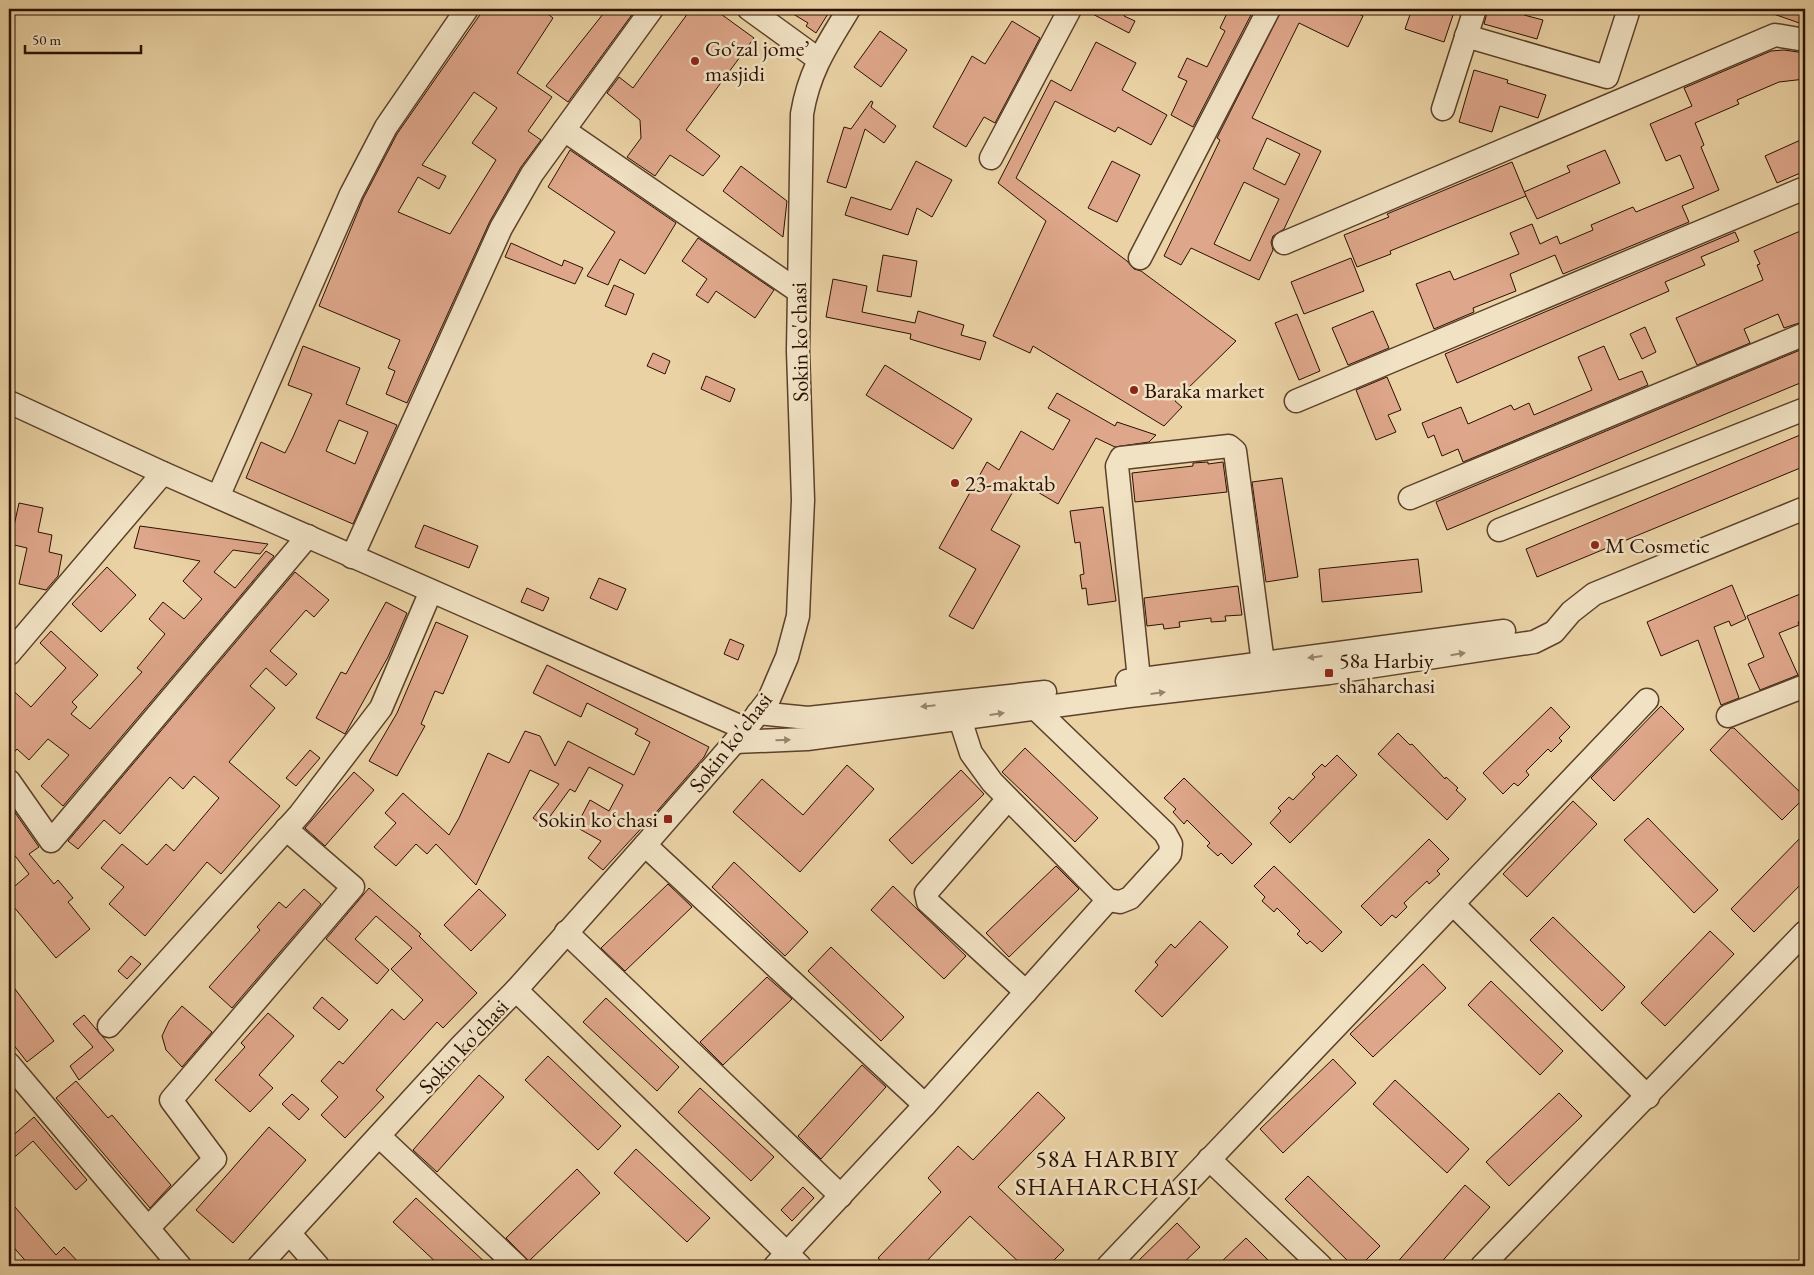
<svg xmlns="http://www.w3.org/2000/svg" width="1814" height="1275" font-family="'EB Garamond',serif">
  <rect width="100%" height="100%" fill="#ead2a4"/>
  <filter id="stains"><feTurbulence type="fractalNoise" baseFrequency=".004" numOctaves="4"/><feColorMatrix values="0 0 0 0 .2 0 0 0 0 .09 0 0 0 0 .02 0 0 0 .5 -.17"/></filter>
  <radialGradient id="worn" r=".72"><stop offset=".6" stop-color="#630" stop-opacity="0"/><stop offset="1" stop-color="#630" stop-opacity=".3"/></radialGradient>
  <!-- building -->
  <g fill="#dea68a" stroke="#2b1002" fill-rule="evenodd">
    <path d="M484 9H541L553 18 517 73 552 97 528 131 541 140 521 167 490 221 407 403 386 394 395 371 388 368 400 340 319 306 363 199 397 134ZM474 92 497 108 472 143 496 160 450 234 398 212 418 177 439 189 446 176 422 165Z"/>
    <polygon points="607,9 636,9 568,102 546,86"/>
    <polygon points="691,9 714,9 754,38 686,130 720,156 703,176 670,155 655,176 627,157 641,138 640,120 607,93 619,77 633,88"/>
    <polygon points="785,9 831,9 816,33 806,26 808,23"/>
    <polygon points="1083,9 1128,9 1124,16 1135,21 1129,33"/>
    <polygon points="1229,9 1254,9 1193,127 1171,115 1187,81 1178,77 1187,58 1207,67 1225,31 1220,28"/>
    <path d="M1282 9H1348L1363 16 1348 47 1299 23 1252 118 1321 151 1284 229 1273 236 1271 242 1273 250 1259 280 1191 248 1181 265 1164 256 1220 140 1217 138ZM1267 138 1300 154 1285 185 1253 169ZM1244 182 1279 199 1250 261 1214 244Z"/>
    <polygon points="1412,9 1455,9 1444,42 1405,29"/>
    <polygon points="1488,9 1526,9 1524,15 1543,20 1537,39 1484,24"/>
    <polygon points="1765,9 1805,9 1805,25 1765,11"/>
    <polygon points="1012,21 1040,38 995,123 984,117 966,147 933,127 972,56 985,64"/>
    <polygon points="880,31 907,50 881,87 854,67"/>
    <polygon points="1096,42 1136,63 1122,90 1167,115 1151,145 1118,127 1115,132 1055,101 1016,178 1127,261 1134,269 1141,271 1236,341 1175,401 1182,407 1164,426 1033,346 1030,353 993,336 1046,221 998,183 1051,80 1071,91"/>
    <polygon points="1784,50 1805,53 1805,79 1779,82 1737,100 1739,104 1695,123 1704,145 1701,147 1719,190 1682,206 1689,222 1563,274 1555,255 1510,274 1516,291 1473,308 1474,312 1434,329 1416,284 1450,271 1454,280 1519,254 1510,233 1532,224 1540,244 1557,236 1560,244 1593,230 1591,225 1633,207 1636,212 1694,188 1680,155 1666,161 1650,124 1692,106 1684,88 1771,51"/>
    <polygon points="1474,70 1508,80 1507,83 1546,95 1538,118 1500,106 1492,132 1459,122"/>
    <polygon points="871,101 873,102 871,107 896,126 884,143 865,129 846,188 827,182 844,127 851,129"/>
    <polygon points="1805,138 1805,171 1777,183 1765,156"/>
    <polygon points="570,150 676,223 645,274 620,259 608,285 587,276 615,232 548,187"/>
    <polygon points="1605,150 1620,183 1537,219 1524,192 1570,172 1567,166"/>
    <polygon points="916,161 952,180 932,217 917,208 908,235 845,215 851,197 891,210"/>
    <polygon points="1112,161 1140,175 1117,222 1088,208"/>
    <polygon points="1512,162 1526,196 1390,251 1391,254 1357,267 1344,235 1389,217 1387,214"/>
    <polygon points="741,166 787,201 783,237 723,191"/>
    <polygon points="1805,229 1805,321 1784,328 1778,314 1744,329 1750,343 1697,365 1676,318 1763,280 1757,265 1760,264 1754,251"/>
    <polygon points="1735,232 1739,241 1701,257 1705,265 1665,282 1669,291 1457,383 1445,354"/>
    <polygon points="698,238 774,290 755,318 716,291 708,303 696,295 707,279 682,261"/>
    <polygon points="511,243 562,266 564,260 583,268 575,284 505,257"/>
    <polygon points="883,255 917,261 911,297 877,291"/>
    <polygon points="1351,258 1364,291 1304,314 1291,282"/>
    <polygon points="833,279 867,286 862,312 915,323 918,311 964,325 961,335 986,342 980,360 910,339 911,334 826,317"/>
    <polygon points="614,285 634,294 626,315 605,306"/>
    <polygon points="1373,311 1389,348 1348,365 1332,328"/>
    <polygon points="1297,314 1320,371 1299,380 1275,323"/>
    <polygon points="1645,327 1656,352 1642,359 1630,334"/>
    <path d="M303 346 360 368 346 404 397 425 353 524 246 478 261 442 285 453 293 437 312 394 288 385ZM339 420 368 432 355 464 326 451Z"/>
    <polygon points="1604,346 1619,380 1642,371 1648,385 1463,462 1458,449 1442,456 1434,435 1428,438 1422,423 1461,407 1468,424 1511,405 1514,410 1529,403 1534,415 1592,390 1578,357"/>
    <polygon points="1805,348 1805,381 1447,530 1436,502"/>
    <polygon points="653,353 670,361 665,374 647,366"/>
    <polygon points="885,365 972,419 953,449 866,395"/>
    <polygon points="706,376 735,389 730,402 701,389"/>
    <polygon points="1387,377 1401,410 1388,415 1396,432 1376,440 1356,390"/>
    <polygon points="1057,393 1115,426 1117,422 1156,435 1149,442 1115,447 1096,438 1058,504 1019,481 991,530 1020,546 973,629 949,616 976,569 939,548 987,462 999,470 1021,431 1053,450 1070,420 1048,408"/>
    <polygon points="1805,433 1805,466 1537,577 1526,549"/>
    <polygon points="1208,462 1208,464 1223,462 1227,492 1135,502 1132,473 1193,466 1193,463"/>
    <polygon points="1282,478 1298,577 1266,582 1252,482"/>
    <polygon points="19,503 43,508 38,532 52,535 49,552 62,555 58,576 46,590 19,584 27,548 10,544"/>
    <polygon points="1103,507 1116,601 1088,605 1086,588 1082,589 1080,575 1084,574 1080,542 1075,543 1070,511"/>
    <polygon points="424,525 478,546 469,568 415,547"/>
    <polygon points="140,526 268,544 260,554 233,550 214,572 235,588 266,551 274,556 63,806 41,786 69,755 48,739 29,760 17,749 9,758 9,687 31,707 66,668 40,643 51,631 98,675 72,702 77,707 71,714 90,729 142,672 137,668 165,634 149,619 163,602 184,619 202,599 183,581 200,561 134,548"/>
    <polygon points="1418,559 1422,592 1322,602 1319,569"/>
    <polygon points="107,567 136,595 101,632 72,604"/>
    <polygon points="295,572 329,600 314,617 306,610 270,651 297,674 286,686 266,668 250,686 275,708 229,762 280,806 221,874 207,862 145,936 109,904 124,887 101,868 122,844 147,865 166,844 174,851 219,798 194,776 183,789 170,777 120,834 104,820 78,849 68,841"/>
    <polygon points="599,578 626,589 617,610 590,598"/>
    <polygon points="1732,585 1746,619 1731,626 1729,621 1714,627 1739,698 1721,705 1698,640 1661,656 1647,622"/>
    <polygon points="1238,586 1242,615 1225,616 1226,621 1211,622 1211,618 1179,622 1180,627 1164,629 1163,624 1147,626 1144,598"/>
    <polygon points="527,588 549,598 543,611 521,602"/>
    <polygon points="1805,592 1805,619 1798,622 1799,625 1779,633 1798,675 1760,690 1748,664 1764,657 1747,616"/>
    <polygon points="386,602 407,613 388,657 345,734 316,718 341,672 346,674"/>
    <polygon points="436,622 468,636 443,694 435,691 421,724 425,726 397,776 369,761 397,713"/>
    <polygon points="730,639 744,645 738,660 724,654"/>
    <polygon points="547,665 709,747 704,757 659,809 603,870 588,858 601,841 576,827 590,800 609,811 623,785 589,767 575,792 570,789 543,826 533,818 559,784 530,770 476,885 436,844 427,854 416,844 396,866 374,847 396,823 385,813 403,793 449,835 459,818 488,753 509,763 525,731 540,736 555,766 568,741 634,775 650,742 635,734 638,729 587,703 581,717 533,693"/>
    <polygon points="1661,706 1684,729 1614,801 1591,778"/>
    <polygon points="1551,707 1570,727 1559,738 1562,741 1551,752 1548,749 1526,771 1529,775 1518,786 1514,783 1503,794 1483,773"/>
    <polygon points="1731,728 1734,728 1805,797 1782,820 1710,750"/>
    <polygon points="1398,733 1410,745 1412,744 1445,779 1446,777 1458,788 1456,790 1466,799 1447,820 1378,754"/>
    <polygon points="1025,748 1098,818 1075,842 1002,772"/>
    <polygon points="310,750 320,758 296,786 286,778"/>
    <polygon points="1337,755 1357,775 1290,843 1270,823 1281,811 1278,808 1289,797 1293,800 1315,777 1312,774 1322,764 1325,767"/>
    <polygon points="847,765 874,789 800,872 733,812 762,779 803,815"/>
    <polygon points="961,770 984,794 912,864 889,840"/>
    <polygon points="354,772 374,790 325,846 305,828"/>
    <polygon points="1184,778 1252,844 1232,864 1221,853 1218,856 1207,846 1210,843 1187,820 1184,824 1173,812 1176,809 1164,798"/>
    <polygon points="1573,801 1597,824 1527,897 1503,874"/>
    <polygon points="9,804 39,847 29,854 54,884 58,880 73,898 68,902 90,929 56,958 9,901 9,891 29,874 9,848"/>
    <polygon points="1648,818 1718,890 1694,913 1624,840"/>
    <polygon points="1805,833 1805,880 1754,932 1731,909"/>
    <polygon points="1429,839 1449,859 1437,871 1440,874 1429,884 1427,881 1404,903 1407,907 1396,918 1392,915 1381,926 1361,906"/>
    <polygon points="734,862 808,932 785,956 712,887"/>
    <polygon points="1056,866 1079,889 1009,957 986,933"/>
    <polygon points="1274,866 1342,932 1322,952 1310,941 1307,944 1297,934 1300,931 1277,908 1274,912 1262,901 1265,897 1254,886"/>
    <polygon points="668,884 692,907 625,971 601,948"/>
    <polygon points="893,886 966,956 944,979 871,910"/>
    <polygon points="369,888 421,934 419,936 477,993 443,1028 437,1022 376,1090 384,1097 345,1138 321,1115 338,1097 321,1081 339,1061 343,1064 392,1009 404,1020 423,1000 391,969 412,948 376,916 355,939 389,970 377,984 326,939"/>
    <polygon points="304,889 321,904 232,1008 209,987 260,930 257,927 279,902 286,908"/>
    <polygon points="479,889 506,915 471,951 444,925"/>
    <polygon points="1553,917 1625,987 1602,1011 1530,940"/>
    <polygon points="1200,921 1228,947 1162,1017 1135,991 1158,965 1155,962 1171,944 1175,948"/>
    <polygon points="1710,931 1734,954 1665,1026 1641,1003"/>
    <polygon points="831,947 904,1017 881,1041 808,971"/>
    <polygon points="131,956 141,964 127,979 118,971"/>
    <polygon points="1423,964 1446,988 1373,1057 1350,1034"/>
    <polygon points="767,977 792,999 723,1065 700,1042"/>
    <polygon points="9,981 54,1041 27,1062 9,1039"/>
    <polygon points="1491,981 1563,1051 1540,1075 1468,1005"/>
    <polygon points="322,997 348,1020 339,1030 313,1008"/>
    <polygon points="606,998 679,1067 657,1091 583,1022"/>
    <polygon points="182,1006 212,1032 182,1067 166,1050 162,1036 169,1021"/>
    <polygon points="268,1013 294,1036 259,1075 273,1088 250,1112 215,1080 245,1047 241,1043"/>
    <polygon points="84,1015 114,1050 79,1080 70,1066 93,1047 73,1024"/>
    <polygon points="548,1056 621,1126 598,1150 525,1080"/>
    <polygon points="1333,1059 1356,1083 1283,1153 1260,1129"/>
    <polygon points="862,1065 886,1087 821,1159 798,1136"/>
    <polygon points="479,1075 504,1097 437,1172 413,1150"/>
    <polygon points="1395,1080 1469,1149 1447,1173 1373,1104"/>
    <polygon points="76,1081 108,1118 112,1115 171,1185 150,1208 56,1098"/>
    <polygon points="700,1088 774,1157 751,1181 678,1112"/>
    <polygon points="1038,1092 1065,1118 998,1187 1064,1250 1048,1266 1023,1266 970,1216 922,1266 887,1266 878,1258 941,1192 928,1178 958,1146 973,1160"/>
    <polygon points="1559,1093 1582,1116 1509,1186 1486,1162"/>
    <polygon points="292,1094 309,1109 299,1120 282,1104"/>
    <polygon points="34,1117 87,1180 76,1190 33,1141 9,1162 9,1139"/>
    <polygon points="269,1127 306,1160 233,1243 196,1210"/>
    <polygon points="636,1149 710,1218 687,1242 614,1173"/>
    <polygon points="577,1169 600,1193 529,1261 506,1238"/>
    <polygon points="1308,1176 1380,1246 1360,1266 1353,1266 1285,1199"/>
    <polygon points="1465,1185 1490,1207 1438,1266 1394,1266"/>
    <polygon points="803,1187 814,1198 792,1221 781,1210"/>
    <polygon points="416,1198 489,1266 440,1266 393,1222"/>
    <polygon points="9,1200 56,1255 64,1247 82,1266 30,1266 9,1242"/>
    <polygon points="1177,1223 1200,1247 1180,1266 1133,1266"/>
    <polygon points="1246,1238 1274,1266 1217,1266"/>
  </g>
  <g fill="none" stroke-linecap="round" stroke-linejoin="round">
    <defs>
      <g id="minor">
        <polyline points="749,9 818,59"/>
        <polyline points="1466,36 1607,77 1629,9"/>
        <polyline points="1443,109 1475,9"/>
        <polyline points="564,130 798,291"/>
        <polyline points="991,158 1070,9"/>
        <polyline points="1284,243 1775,35 1805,40"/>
        <polyline points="1140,258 1269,9"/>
        <polyline points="1296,401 1805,188"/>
        <polyline points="9,402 163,473 746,729"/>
        <polyline points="218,497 351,194 386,127 467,9"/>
        <polyline points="1410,498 1805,334"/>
        <polyline points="1499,530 1805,409"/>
        <polyline points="352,557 501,228 532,174 652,9"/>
        <polyline points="9,654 163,473"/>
        <polyline points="1139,679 1117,466 1121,458 1229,446 1235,451 1263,663"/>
        <polyline points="1127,681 1504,631"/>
        <polyline points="1036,709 1165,833 1171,844 1170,854 1130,898 1120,902 1108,900"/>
        <polyline points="758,713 808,718 1045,692"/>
        <polyline points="1728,716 1805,686"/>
        <polyline points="735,742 807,739 1129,696 1329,673 1534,642 1554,632 1571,612 1594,594 1805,508"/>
        <polyline points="9,781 51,841 308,536"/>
        <polyline points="1008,799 926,893 928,902 1026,992"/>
        <polyline points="645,845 925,1105"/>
        <polyline points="1454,905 1648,1097"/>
        <polyline points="566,932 841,1196"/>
        <polyline points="516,990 800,1266"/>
        <polyline points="109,1026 300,814 381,708 431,591"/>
        <polyline points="9,1064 180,1266"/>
        <polyline points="379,1136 517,1266"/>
        <polyline points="1209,1159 1321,1266"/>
        <polyline points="148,1228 215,1159 171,1100 353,887 286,829"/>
        <polyline points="290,1234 318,1266"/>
        <path d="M259 1266 461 1046 516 990 645 845 746 729 769 699 787 657 798 616 803 500 798 351 802 114C809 71 827 45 849 9"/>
        <polyline points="775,1266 925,1105 1108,900 992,782 971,753 960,719"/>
        <polyline points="1108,1266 1647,700"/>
        <polyline points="1482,1266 1805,932"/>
      </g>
    </defs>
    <!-- minor casing -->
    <use href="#minor" stroke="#5b402a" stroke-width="25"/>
    <!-- minor -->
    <use href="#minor" stroke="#f1e2c4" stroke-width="22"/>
  </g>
  <!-- one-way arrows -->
  <defs><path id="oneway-solid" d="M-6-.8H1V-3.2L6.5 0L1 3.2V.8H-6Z" transform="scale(1.25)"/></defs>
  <g fill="#98846d">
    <use href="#oneway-solid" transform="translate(1458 654) rotate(-9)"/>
    <use href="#oneway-solid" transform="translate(1315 657) rotate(173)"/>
    <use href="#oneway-solid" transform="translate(1158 693) rotate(-7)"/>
    <use href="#oneway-solid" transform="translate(928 706) rotate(174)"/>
    <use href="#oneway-solid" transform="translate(997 714) rotate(-8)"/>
    <use href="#oneway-solid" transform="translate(783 740) rotate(-2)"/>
  </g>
  <!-- markers -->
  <g fill="#8f2418" stroke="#f1e2c4" stroke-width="2">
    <circle cx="695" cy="61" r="5"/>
    <circle cx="1134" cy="390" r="5"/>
    <circle cx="955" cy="483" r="5"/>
    <circle cx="1595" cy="545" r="5"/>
    <rect x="1324" y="668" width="10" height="10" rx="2.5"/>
    <rect x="663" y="814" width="10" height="10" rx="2.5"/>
  </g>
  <g text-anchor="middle" stroke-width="5" stroke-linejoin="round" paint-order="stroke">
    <!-- poi labels -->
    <g font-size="22" fill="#2b1002" stroke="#f1e2c4" text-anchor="start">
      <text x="705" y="56">Go‘zal jome’<tspan x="705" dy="25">masjidi</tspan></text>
      <text x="1144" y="398">Baraka market</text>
      <text x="965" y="491">23-maktab</text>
      <text x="1605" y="553">M Cosmetic</text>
      <text x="1339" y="668">58a Harbiy<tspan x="1339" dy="25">shaharchasi</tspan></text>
      <text x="658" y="827" text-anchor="end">Sokin koʻchasi</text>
    </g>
    <!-- street labels -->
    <g font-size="22" fill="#2b1002" stroke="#f1e2c4">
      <text transform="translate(799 342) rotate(-91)" y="8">Sokin ko'chasi</text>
      <text transform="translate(730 742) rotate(-52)" y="8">Sokin ko'chasi</text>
      <text transform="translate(463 1046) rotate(-47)" y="8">Sokin ko'chasi</text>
    </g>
    <!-- neighbourhood labels -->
    <g font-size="24" letter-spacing="1" fill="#2b1002" stroke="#f1e2c4">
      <text x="1107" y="1167">58A HARBIY<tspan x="1107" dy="28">SHAHARCHASI</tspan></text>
    </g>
  </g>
  <!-- margin -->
  <rect width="1814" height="1275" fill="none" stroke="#ead2a4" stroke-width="30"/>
  <rect x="10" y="10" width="1794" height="1255" fill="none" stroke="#2b1002" stroke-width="2.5"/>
  <rect x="15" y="15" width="1784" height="1245" fill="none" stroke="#2b1002"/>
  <!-- scale -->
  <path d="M25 45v8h116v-8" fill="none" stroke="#2b1002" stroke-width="2.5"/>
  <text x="32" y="45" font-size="15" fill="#2b1002" stroke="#f1e2c4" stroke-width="4" paint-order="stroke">50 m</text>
  <rect width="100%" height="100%" filter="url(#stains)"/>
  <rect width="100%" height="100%" fill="url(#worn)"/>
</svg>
